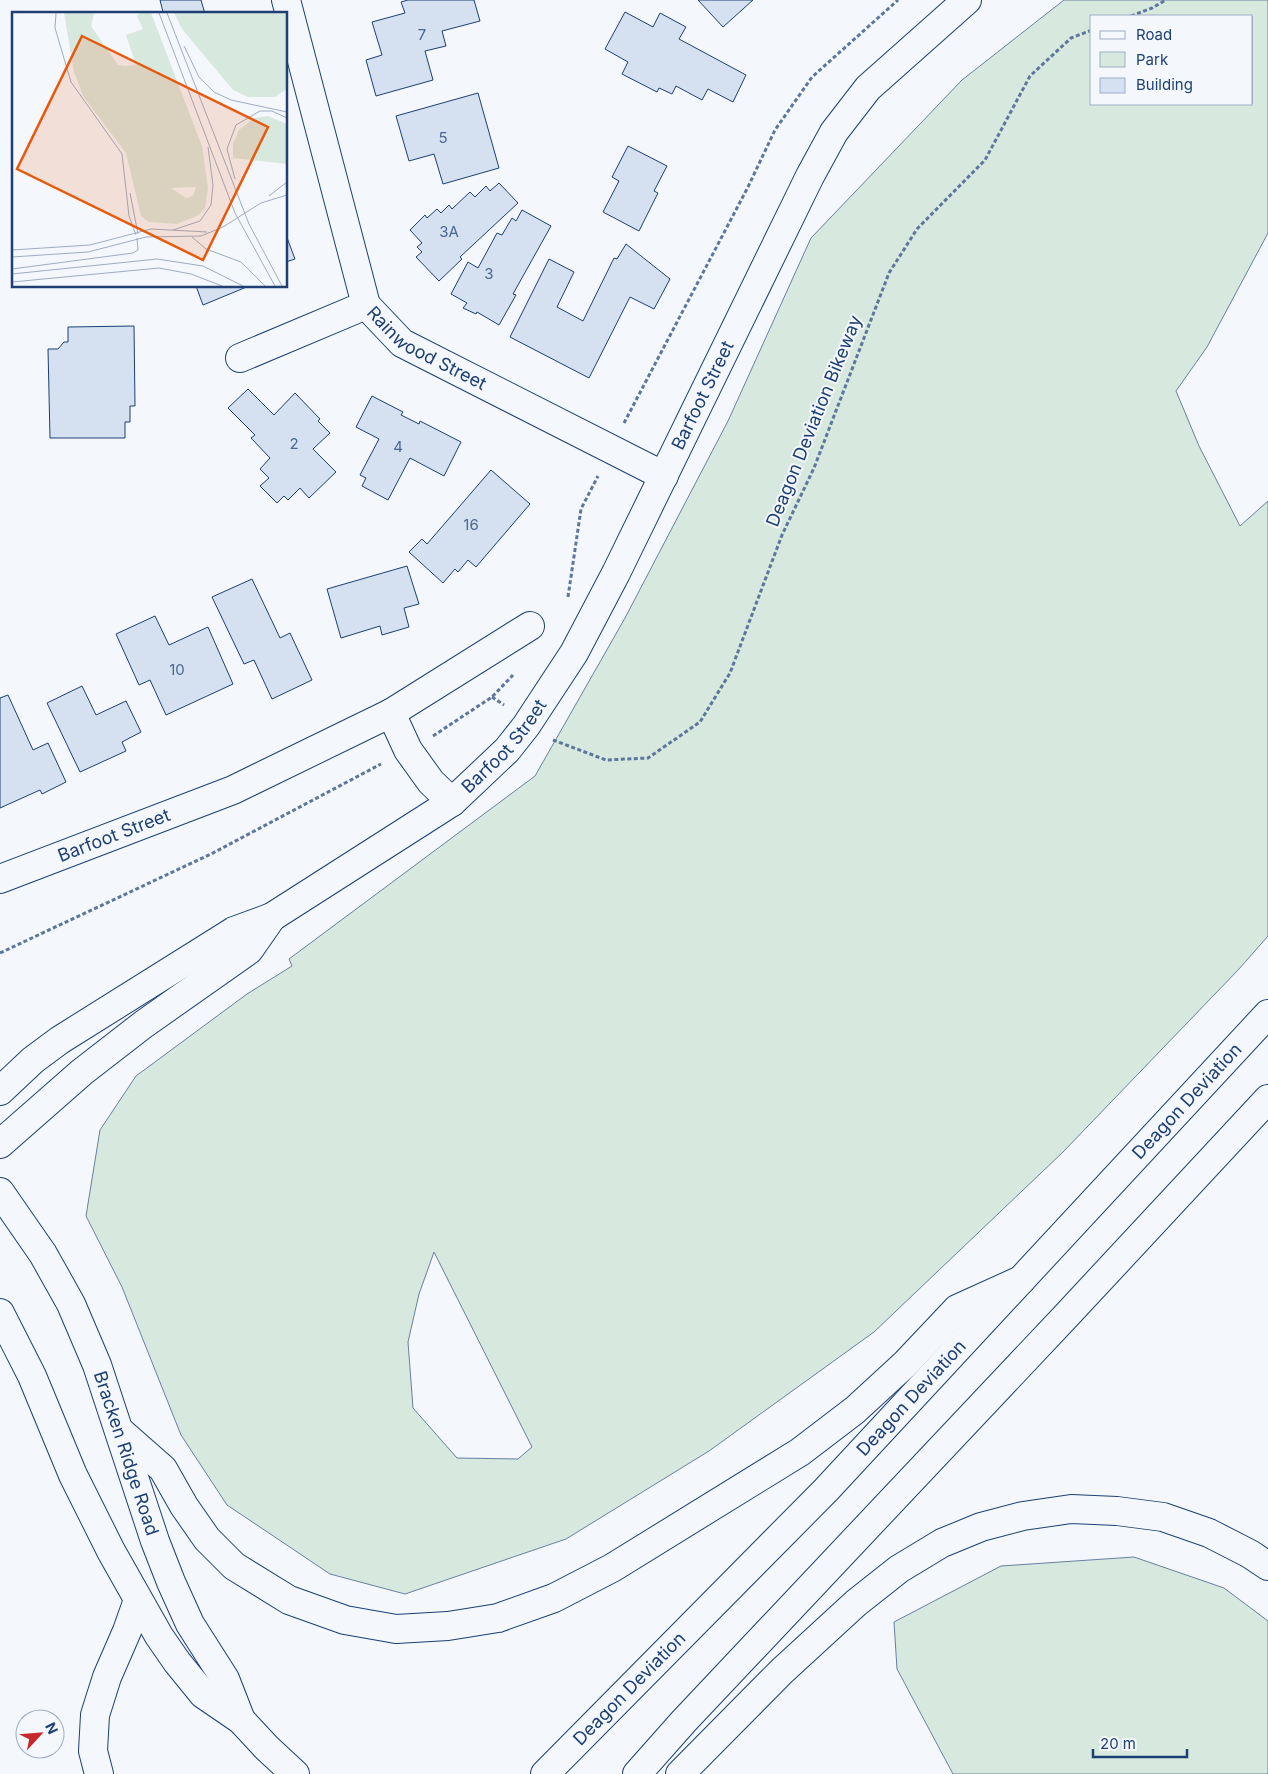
<svg xmlns="http://www.w3.org/2000/svg" width="1268" height="1774" font-family="Inter,sans-serif">
  <rect width="100%" height="100%" fill="#f4f7fb"/>
  <!-- green -->
  <g fill="#d7e8df" stroke="#687fa3" fill-rule="evenodd">
    <path d="M1064 0H1268V233L1207 347 1176 391 1199 446 1240 526 1268 501V936L1239 969 1063 1152 874 1332 709 1451 566 1539 405 1594 330 1574 227 1505 181 1435 122 1287 86 1216 100 1130 136 1076 247 994 292 966 289 959 535 776 625 618 728 421 811 238 962 80ZM1252 16V104H1092V16ZM434 1252 532 1447 518 1459 457 1458 413 1408 408 1342 419 1294Z"/>
    <polygon points="1134,1557 1224,1588 1268,1621 1268,1774 953,1774 897,1669 894,1622 1001,1566"/>
  </g>
  <!-- building -->
  <g fill="#d5e0f0" stroke="#1d3f73">
    <polygon points="160,0 201,0 205,14 155,14 163,12"/>
    <polygon points="408,0 474,0 480,21 442,31 446,46 425,51 433,80 376,96 366,60 382,55 372,22 405,13 401,2"/>
    <polygon points="698,0 753,0 723,27"/>
    <polygon points="625,12 653,27 660,13 686,27 679,39 746,75 733,102 708,89 702,100 676,86 672,94 659,88 657,92 622,74 628,62 605,49"/>
    <polygon points="478,93 499,168 443,184 434,154 409,161 396,116"/>
    <polygon points="628,146 667,166 654,191 658,193 639,231 603,212 619,181 612,177"/>
    <polygon points="499,183 518,203 460,257 462,259 439,281 416,257 422,252 417,247 422,243 410,230 425,215 427,218 437,209 441,213 449,205 452,209 470,192 475,197 486,186 490,191"/>
    <polygon points="522,210 551,226 513,294 516,295 499,325 477,312 476,314 463,308 467,303 451,294 468,262 478,268 497,233 502,235 512,218 516,221"/>
    <polygon points="286,235 295,259 286,262"/>
    <polygon points="626,244 670,279 654,309 630,297 589,378 510,337 549,259 574,272 557,307 583,321 614,258 617,259"/>
    <polygon points="196,286 249,286 203,305"/>
    <polygon points="134,326 135,406 130,406 130,422 125,422 125,438 50,438 48,349 58,349 64,342 68,342 68,327"/>
    <polygon points="248,389 274,415 295,393 320,419 318,421 330,433 313,449 336,472 309,498 300,488 288,500 284,496 277,503 260,486 269,478 260,469 270,458 251,438 255,435 228,408"/>
    <polygon points="372,396 403,412 401,415 419,424 420,421 461,442 444,476 410,458 388,500 362,486 366,478 360,475 379,439 356,427"/>
    <polygon points="491,470 530,504 476,567 468,560 458,572 455,569 443,583 409,552 422,539 427,544"/>
    <polygon points="407,566 419,604 404,608 409,627 382,635 380,626 341,638 327,589"/>
    <polygon points="252,579 280,638 290,633 312,680 272,699 254,660 244,664 212,597"/>
    <polygon points="155,616 169,645 208,627 233,684 166,715 150,680 139,685 116,634"/>
    <polygon points="82,686 96,715 126,701 141,732 122,742 126,751 80,772 47,703"/>
    <polygon points="8,695 33,750 48,743 66,782 42,794 40,790 0,808 0,698"/>
  </g>
  <g fill="none" stroke-linecap="round" stroke-linejoin="round">
    <defs>
      <g id="minor">
        <path id="s1" d="M286 0 366 305 402 343 664 476"/>
        <polyline points="240,358 366,305"/>
        <polyline points="391,713 408,750 431,782 452,802"/>
        <path id="s2" d="M0 879 233 790 391 713 530 626"/>
      </g>
      <g id="tertiary">
        <path id="s3" d="M0 1091 33 1060 60 1040 234 931 272 917 452 802 507 750 526 726 574 653 616 573 810 176 834 132 868 88 967 0"/>
        <polyline points="0,1144 82,1072 144,1024 249,950 272,917"/>
      </g>
      <g id="primary">
        <path id="s4" d="M0 1192 43 1254 71 1304 97 1365 155 1541 171 1582 190 1624 225 1679 241 1720"/>
        <polyline points="0,1313 32,1376 73,1475 111,1551 159,1636 177,1662 203,1694 241,1720 267,1748 295,1774"/>
      </g>
      <g id="trunk">
        <polyline points="121,1432 163,1469 184,1506 207,1539 234,1566 289,1600 345,1620 396,1629 448,1626 498,1618 554,1598 612,1568 800,1452 855,1410 905,1364 957,1309 1021,1280"/>
        <polyline points="99,1774 93,1751 95,1715 107,1677 127,1631 138,1600"/>
        <path id="s5" d="M545 1774 826 1490 1268 1014"/>
        <polyline points="637,1774 684,1721 1066,1316 1268,1099"/>
        <polyline points="680,1774 782,1671 856,1603 899,1569 942,1543 981,1527 1023,1516 1071,1509 1117,1511 1163,1517 1209,1533 1250,1554 1268,1566"/>
      </g>
    </defs>
    <!-- minor casing -->
    <use href="#minor" stroke="#1d3f73" stroke-width="30"/>
    <!-- tertiary casing -->
    <use href="#tertiary" stroke="#1d3f73" stroke-width="30"/>
    <!-- primary casing -->
    <use href="#primary" stroke="#1d3f73" stroke-width="30"/>
    <!-- trunk casing -->
    <use href="#trunk" stroke="#1d3f73" stroke-width="30"/>
    <!-- path -->
    <g stroke="#5e769c" stroke-width="3" stroke-dasharray="4 2.5" stroke-linecap="butt">
      <polyline points="1131,16 1152,8 1166,0"/>
      <polyline points="624,423 748,187 775,130 812,77 898,0"/>
      <polyline points="568,597 581,509 598,476"/>
      <polyline points="492,697 504,705"/>
      <polyline points="433,736 492,697 513,675"/>
      <polyline points="553,740 606,760 648,758 700,722 730,673 782,535 814,468 889,273 917,229 985,160 1030,76 1071,38 1092,30"/>
      <polyline points="0,953 211,854 381,764"/>
    </g>
    <!-- minor -->
    <use href="#minor" stroke="#f4f7fb" stroke-width="28"/>
    <!-- tertiary -->
    <use href="#tertiary" stroke="#f4f7fb" stroke-width="28"/>
    <!-- primary -->
    <use href="#primary" stroke="#f4f7fb" stroke-width="28"/>
    <!-- trunk -->
    <use href="#trunk" stroke="#f4f7fb" stroke-width="28"/>
  </g>
  <g text-anchor="middle" stroke-width="4" stroke-linejoin="round" paint-order="stroke">
    <!-- number labels -->
    <g font-size="15" fill="#4b6792">
      <text x="422" y="40">7</text>
      <text x="443" y="143">5</text>
      <text x="449" y="237">3A</text>
      <text x="489" y="279">3</text>
      <text x="294" y="449">2</text>
      <text x="398" y="452">4</text>
      <text x="471" y="530">16</text>
      <text x="177" y="675">10</text>
    </g>
    <!-- street labels -->
    <g font-size="18" fill="#1d3f73" stroke="#f4f7fb">
      <text dy="6" stroke="none"><textPath href="#s1" startOffset="391">Rainwood Street</textPath></text>
      <text dy="6" stroke="none"><textPath href="#s3" startOffset="1020">Barfoot Street</textPath></text>
      <text transform="translate(814 421) rotate(-68)" y="6">Deagon Deviation Bikeway</text>
      <text dy="6" stroke="none"><textPath href="#s3" startOffset="615">Barfoot Street</textPath></text>
      <text dy="6" stroke="none"><textPath href="#s2" startOffset="122">Barfoot Street</textPath></text>
      <text dy="6" stroke="none"><textPath href="#s5" startOffset="930">Deagon Deviation</textPath></text>
      <text dy="6" stroke="none"><textPath href="#s5" startOffset="525">Deagon Deviation</textPath></text>
      <text dy="6" stroke="none"><textPath href="#s4" startOffset="292">Bracken Ridge Road</textPath></text>
      <text dy="6" stroke="none"><textPath href="#s5" startOffset="120">Deagon Deviation</textPath></text>
    </g>
  </g>
  <!-- overview -->
  <g transform="translate(12 12)">
    <rect width="275" height="275" fill="#f4f7fb"/>
    <path d="M52 1H82L79 14 106 53 113 54 124 53 114 23 131 17 125 4 128 1H139L190 134 196 176 193 196 187 203 165 212 137 210 129 204 114 141 71 84 62 60ZM184 175 181 184 174 186 159 176ZM162 1H275V77L263 85H236L221 78 170 17ZM256 104 275 112V152L221 146V132L227 118 242 106Z" fill="#d7e8df" fill-rule="evenodd"/>
    <path fill="none" stroke="#9eadc5" stroke-width="1" d="M44 1 43 16 59 70 110 142 117 204 124 223M147 1 223 201 263 274M155 1 237 212 270 274M172 34 187 65 202 80 219 88 275 100M223 167 215 137 224 113 248 99H260L275 106M118 181 126 222M257 184 275 170M161 218 188 209 199 193 201 173 196 135M180 225 194 237 229 250 253 274M0 238 78 233 139 217 195 220M0 245 76 240 134 225 189 224 211 215 249 191 275 183M0 257 121 241 126 238 125 226M0 262 145 247 191 254 231 274M0 270 147 256 179 262 210 274"/>
    <path fill="#e8590c" fill-opacity="0.15" stroke="#e8590c" stroke-width="2.5" d="M70 24 256 115 191 248 5 157Z"/>
    <rect width="275" height="275" fill="none" stroke="#1d3f73" stroke-width="2.5"/>
  </g>
  <!-- legend -->
  <rect x="1090" y="15" width="162" height="90" fill="#f4f7fb" stroke="#9eadc5"/>
  <rect x="1100" y="31" width="25" height="8" fill="#f4f7fb" stroke="#9eadc5"/>
  <text x="1136" y="40" font-size="15" fill="#1d3f73">Road</text>
  <rect x="1100" y="52" width="25" height="15" fill="#d7e8df" stroke="#9eadc5"/>
  <text x="1136" y="65" font-size="15" fill="#1d3f73">Park</text>
  <rect x="1100" y="78" width="25" height="15" fill="#d5e0f0" stroke="#9eadc5"/>
  <text x="1136" y="90" font-size="15" fill="#1d3f73">Building</text>
  <!-- north arrow -->
  <g transform="translate(40 1734) rotate(64)"><circle r="24" fill="#f4f7fb" stroke="#9eadc5"/>
  <path d="M0-4L9 19L0 12L-9 19Z" fill="#c62828"/>
  <text y="-8" font-size="14" font-weight="bold" text-anchor="middle" fill="#1d3f73">N</text>
  </g>
  <!-- scale -->
  <path d="M1093 1749v8h94v-8" fill="none" stroke="#1d3f73" stroke-width="2.5"/>
  <text x="1100" y="1749" font-size="15" fill="#1d3f73" stroke="#f4f7fb" stroke-width="4" paint-order="stroke">20 m</text>
</svg>
